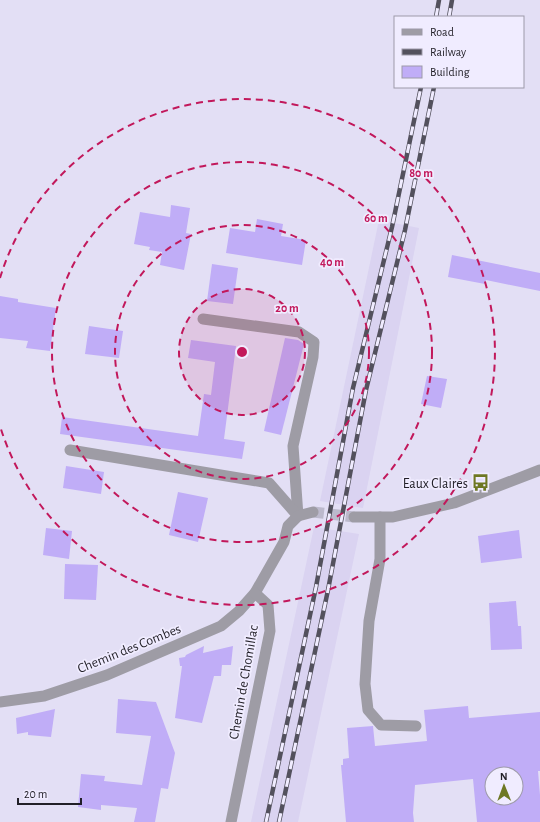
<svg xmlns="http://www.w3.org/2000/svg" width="540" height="822" font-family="'Alegreya Sans',sans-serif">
  <rect width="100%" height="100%" fill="#e3dff5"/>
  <!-- built -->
  <g fill="#dad3f1">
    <polygon points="379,220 419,228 363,508 320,501"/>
    <polygon points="314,527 359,534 298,822 251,822"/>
  </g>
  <!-- building -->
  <g fill="#c0adf7" fill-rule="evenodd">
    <polygon points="171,205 190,208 186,233 191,234 184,270 160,265 162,252 149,250 150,247 134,244 140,212 170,217"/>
    <polygon points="257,219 283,224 281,236 306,240 302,265 226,253 230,228 255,232"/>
    <polygon points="452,255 540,273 540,291 486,280 485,284 448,277"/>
    <polygon points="212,264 238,268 233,304 207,301"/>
    <polygon points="0,296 18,299 18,302 56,308 50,351 26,348 28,341 0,338"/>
    <polygon points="89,326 123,331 119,358 85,354"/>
    <polygon points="285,338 298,340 304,344 281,435 264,431"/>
    <polygon points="191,340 236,346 224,439 245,442 242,459 60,434 62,417 198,436 204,394 211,395 215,362 188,358"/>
    <polygon points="427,376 447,379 441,408 421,404"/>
    <polygon points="66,466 104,472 101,494 63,488"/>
    <polygon points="178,492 208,498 198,542 169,535"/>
    <polygon points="46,528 72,531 69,559 43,555"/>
    <polygon points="519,530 522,558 481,563 478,536"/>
    <polygon points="65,564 98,565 96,600 64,599"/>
    <polygon points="516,601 518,626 521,626 522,649 491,650 489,603"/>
    <polygon points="204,646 203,653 233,646 231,665 222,665 221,676 214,676 202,723 175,718 182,666 180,666 179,658 185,657 186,655"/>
    <polygon points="118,699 156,702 175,753 168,789 161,788 155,822 134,822 137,808 101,805 101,810 78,807 81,774 105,776 104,781 142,785 151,736 116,733"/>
    <path d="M468 706 469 718 540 712V771H538L540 795V822H477L473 779 415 785 413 813 414 822H346L341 765H343V759L349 758 347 728 373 726 375 746 427 741 424 710ZM492 774H516V798H492Z"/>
    <polygon points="55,709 51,737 28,735 28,732 17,734 16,718"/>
  </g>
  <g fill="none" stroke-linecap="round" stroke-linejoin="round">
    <!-- minor-tunnel -->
    <polyline stroke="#bcb9cc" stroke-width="11" stroke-dasharray="11 5.5" stroke-linecap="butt" points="313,512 354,517"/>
    <!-- service -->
    <g stroke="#9e9ca5" stroke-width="11">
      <polyline points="203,319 299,332 314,342 313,357 293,446 298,516"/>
      <polyline points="70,450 269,483 298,516"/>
      <polyline points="380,517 380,559 369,621 365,684 368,710 381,725 416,726"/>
    </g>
    <!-- minor -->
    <g stroke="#9e9ca5" stroke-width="11">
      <polyline points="354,517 393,517 454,503 540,470"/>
      <polyline points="0,702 44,696 107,675 221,626 239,611 255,593 284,542 288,526 298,516 313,512"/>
      <polyline points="231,822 270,631 268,605 255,593"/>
    </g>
    <defs>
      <g id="rail">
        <polyline points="436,17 439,0"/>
        <polyline points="449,17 452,0"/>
        <polyline points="266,822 316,587 353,388 392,227 421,87"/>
        <polyline points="279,822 328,590 366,390 405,230 434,87"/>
      </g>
    </defs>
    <!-- rail casing -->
    <use href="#rail" stroke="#53515d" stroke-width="4.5"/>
    <!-- rail -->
    <use href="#rail" stroke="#f0ecff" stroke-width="3" stroke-dasharray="9" stroke-linecap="butt"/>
  </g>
  <!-- distance rings -->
  <circle cx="242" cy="352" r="63" fill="#c2185b" fill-opacity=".12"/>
  <g fill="none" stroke="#c2185b" stroke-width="2" stroke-dasharray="7 5">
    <circle cx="242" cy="352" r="63"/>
    <circle cx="242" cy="352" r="127"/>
    <circle cx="242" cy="352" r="190"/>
    <path d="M0 278A253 253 0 1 1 0 426"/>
  </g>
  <!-- icons -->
  <defs>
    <symbol id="bus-bare" viewBox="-9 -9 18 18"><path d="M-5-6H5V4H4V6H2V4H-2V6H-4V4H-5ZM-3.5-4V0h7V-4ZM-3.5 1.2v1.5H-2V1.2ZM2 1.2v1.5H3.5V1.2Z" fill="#6e7823" stroke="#f0ecff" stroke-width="2.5" paint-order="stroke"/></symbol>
  </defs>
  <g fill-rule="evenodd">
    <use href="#bus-bare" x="468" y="470" width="25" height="25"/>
  </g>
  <g text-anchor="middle" stroke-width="3.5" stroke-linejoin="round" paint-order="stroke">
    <!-- poi labels -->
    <g font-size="14" fill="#211f27" stroke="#f0ecff" text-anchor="end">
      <text x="468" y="488">Eaux Claires</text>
    </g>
    <!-- street labels -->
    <g font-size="14" fill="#211f27" stroke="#f0ecff">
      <text transform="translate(129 648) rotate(-22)" y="5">Chemin des Combes</text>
      <text transform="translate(243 682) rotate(-80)" y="5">Chemin de Chomillac</text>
    </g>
  </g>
  <circle cx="242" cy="352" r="6" fill="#c2185b" stroke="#f0ecff" stroke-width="2"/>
  <g font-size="12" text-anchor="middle" font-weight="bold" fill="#c2185b" stroke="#f0ecff" stroke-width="3.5" stroke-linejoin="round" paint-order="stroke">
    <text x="421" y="177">80 m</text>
    <text x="376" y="222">60 m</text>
    <text x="332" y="266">40 m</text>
    <text x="287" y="312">20 m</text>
  </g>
  <!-- legend -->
  <rect x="394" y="16" width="130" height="72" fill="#f0ecff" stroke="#9d9aa9"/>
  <rect x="402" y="29" width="20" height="6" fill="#9e9ca5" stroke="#9d9aa9"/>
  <text x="430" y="36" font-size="12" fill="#211f27">Road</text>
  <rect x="402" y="49" width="20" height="6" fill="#53515d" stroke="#9d9aa9"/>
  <text x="430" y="56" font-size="12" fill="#211f27">Railway</text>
  <rect x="402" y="66" width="20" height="12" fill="#c0adf7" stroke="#9d9aa9"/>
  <text x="430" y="76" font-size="12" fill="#211f27">Building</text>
  <!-- north arrow -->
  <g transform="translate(504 786) rotate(359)"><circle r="19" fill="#f0ecff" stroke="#9d9aa9"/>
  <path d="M0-3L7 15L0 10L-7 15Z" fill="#6e7823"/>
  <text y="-6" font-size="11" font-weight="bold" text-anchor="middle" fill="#211f27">N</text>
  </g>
  <!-- scale -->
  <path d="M18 798v6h63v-6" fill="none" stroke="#211f27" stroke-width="2"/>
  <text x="24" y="798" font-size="12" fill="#211f27" stroke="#f0ecff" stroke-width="3" paint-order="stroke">20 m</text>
</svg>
